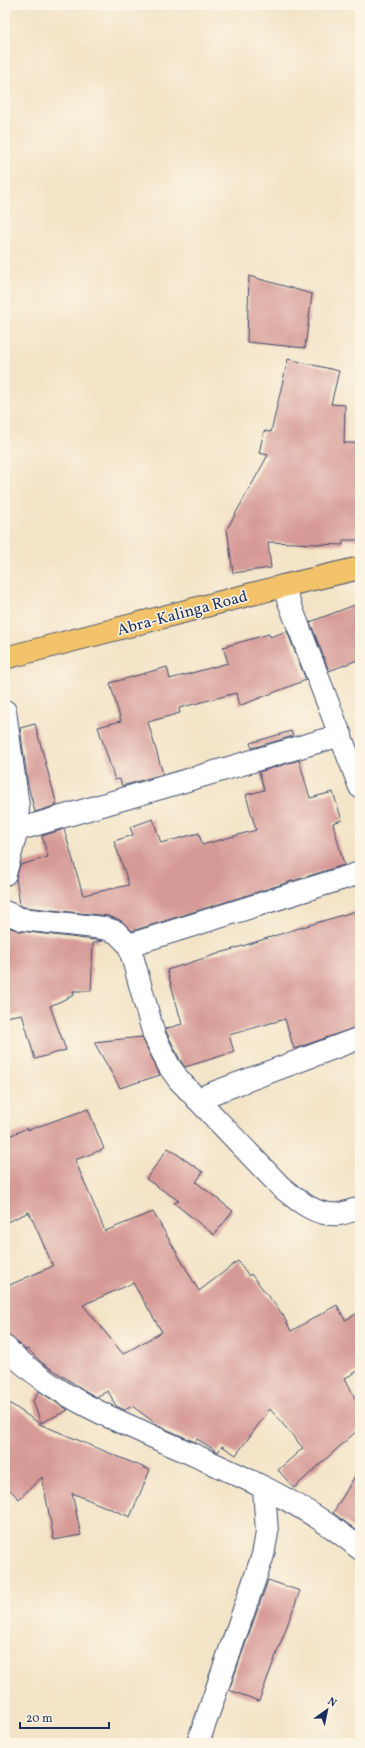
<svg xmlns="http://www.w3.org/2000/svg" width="365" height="1748" font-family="Vollkorn,serif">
  <rect width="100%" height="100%" fill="#fcf5e5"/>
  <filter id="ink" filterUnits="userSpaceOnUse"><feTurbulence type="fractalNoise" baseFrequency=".025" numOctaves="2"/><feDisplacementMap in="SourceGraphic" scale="8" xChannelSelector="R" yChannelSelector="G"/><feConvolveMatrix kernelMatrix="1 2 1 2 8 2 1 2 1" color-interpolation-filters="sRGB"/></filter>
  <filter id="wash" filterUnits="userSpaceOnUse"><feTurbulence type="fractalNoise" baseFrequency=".012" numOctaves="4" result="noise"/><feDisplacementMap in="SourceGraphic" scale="16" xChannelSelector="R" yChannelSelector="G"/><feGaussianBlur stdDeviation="0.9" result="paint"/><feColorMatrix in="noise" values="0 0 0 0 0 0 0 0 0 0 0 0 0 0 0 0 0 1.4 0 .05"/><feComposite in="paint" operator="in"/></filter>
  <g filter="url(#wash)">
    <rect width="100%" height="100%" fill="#f3e4c7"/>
    <g id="blocks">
      <!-- building -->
      <g fill="#d69a96" fill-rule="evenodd">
        <polygon points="249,276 312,294 305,348 247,342"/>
        <polygon points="288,359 339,371 331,404 345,405 344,443 359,443 360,540 343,540 343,545 268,542 271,568 233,573 227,529 268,455 259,453 264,431 271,432"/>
        <polygon points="360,603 360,659 329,671 310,622"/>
        <polygon points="287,631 306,680 239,706 236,693 179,708 180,713 148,722 163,774 122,786 120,779 115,780 98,727 121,721 110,683 167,667 170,679 228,663 223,647 269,634 270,637"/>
        <polygon points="35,724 57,805 35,812 28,785 20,728"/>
        <polygon points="291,731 293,736 252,748 250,743"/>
        <polygon points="299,760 310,798 333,792 342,820 333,823 344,865 132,931 120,920 108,916 24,907 20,905 16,878 20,865 48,857 42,836 64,829 83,895 129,885 114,841 133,835 130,827 153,819 161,843 199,833 202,845 256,830 246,795 264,790 259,772"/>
        <polygon points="356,911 360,925 360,1026 294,1049 285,1019 229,1035 234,1052 185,1067 180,1060 165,1029 182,1024 167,970 296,929"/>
        <polygon points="5,926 20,931 103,941 93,943 91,991 73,991 74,995 50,1006 66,1050 35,1059 22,1014 5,1017"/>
        <polygon points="142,1037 160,1075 120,1088 94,1042"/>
        <path d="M88 1109 104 1149 75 1160 105 1231 153 1212 199 1291 238 1261 249 1276 251 1274 283 1315 291 1331 337 1305 345 1320 360 1312V1370L345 1378 360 1408V1428L294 1488 278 1470 303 1448 270 1409 236 1455 222 1446 218 1452 197 1439 195 1442 159 1426 132 1406 125 1410 116 1406 108 1391 96 1397 89 1393 42 1363 28 1349 26 1350 8 1335 5 1327V1287L53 1266 29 1212 5 1223V1138L27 1128 28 1130ZM133 1283 162 1332 123 1354 83 1305Z"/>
        <polygon points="168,1148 203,1172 196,1182 233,1211 214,1235 174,1203 179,1201 146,1179"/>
        <polygon points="39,1391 60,1405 68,1410 41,1423 33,1401"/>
        <polygon points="5,1400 43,1426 42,1425 150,1470 130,1517 72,1493 81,1535 54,1540 42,1477 19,1499 5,1485"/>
        <polygon points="360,1468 360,1533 333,1513"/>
        <polygon points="268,1580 300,1591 259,1701 229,1690"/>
      </g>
    </g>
  </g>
  <g filter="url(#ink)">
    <use href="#blocks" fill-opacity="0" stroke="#3b4a6e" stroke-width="1"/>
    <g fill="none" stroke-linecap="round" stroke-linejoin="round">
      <defs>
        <g id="minor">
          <polyline points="283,586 360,787"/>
          <polyline points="5,711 18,806 17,830 5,874"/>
          <polyline points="17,830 341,735"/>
          <path d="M5 912 21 919 104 928 116 932 129 945 154 1035 169 1066 179 1080 281 1187C297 1200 317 1217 339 1214 346 1213 353 1210 360 1208"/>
          <polyline points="129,945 360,873"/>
          <polyline points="197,1099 360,1038"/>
          <path d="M5 1347C42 1385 88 1408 136 1429 209 1463 299 1496 360 1549"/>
          <polyline points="198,1743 263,1555 267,1533 264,1488"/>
        </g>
        <polyline id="primary" points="5,658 283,586 360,568"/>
      </defs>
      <!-- minor casing -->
      <use href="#minor" stroke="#3b4a6e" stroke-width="24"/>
      <!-- primary casing -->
      <use href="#primary" stroke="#3b4a6e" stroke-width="24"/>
      <!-- minor -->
      <use href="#minor" stroke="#fff" stroke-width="22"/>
      <!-- primary -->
      <use href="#primary" stroke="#f2c36a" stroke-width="22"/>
    </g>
  </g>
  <g text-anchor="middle" stroke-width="3" stroke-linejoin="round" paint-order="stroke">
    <!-- street labels -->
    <g font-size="16" fill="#1b2f5e" stroke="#fcf5e5">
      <text transform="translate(182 612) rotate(-15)" y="6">Abra-Kalinga Road</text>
    </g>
  </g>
  <!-- margin -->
  <rect width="365" height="1748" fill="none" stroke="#fcf5e5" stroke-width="20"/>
  <!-- north arrow -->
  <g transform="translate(327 1710) rotate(33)" stroke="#fcf5e5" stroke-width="3" paint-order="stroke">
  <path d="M0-3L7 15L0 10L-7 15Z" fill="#1b2f5e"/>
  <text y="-6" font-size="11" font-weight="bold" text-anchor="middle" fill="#1b2f5e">N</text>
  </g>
  <!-- scale -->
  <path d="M20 1722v6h89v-6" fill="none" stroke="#1b2f5e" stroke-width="2"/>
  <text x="26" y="1722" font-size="12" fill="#1b2f5e" stroke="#fcf5e5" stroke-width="3" paint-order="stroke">20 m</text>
</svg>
